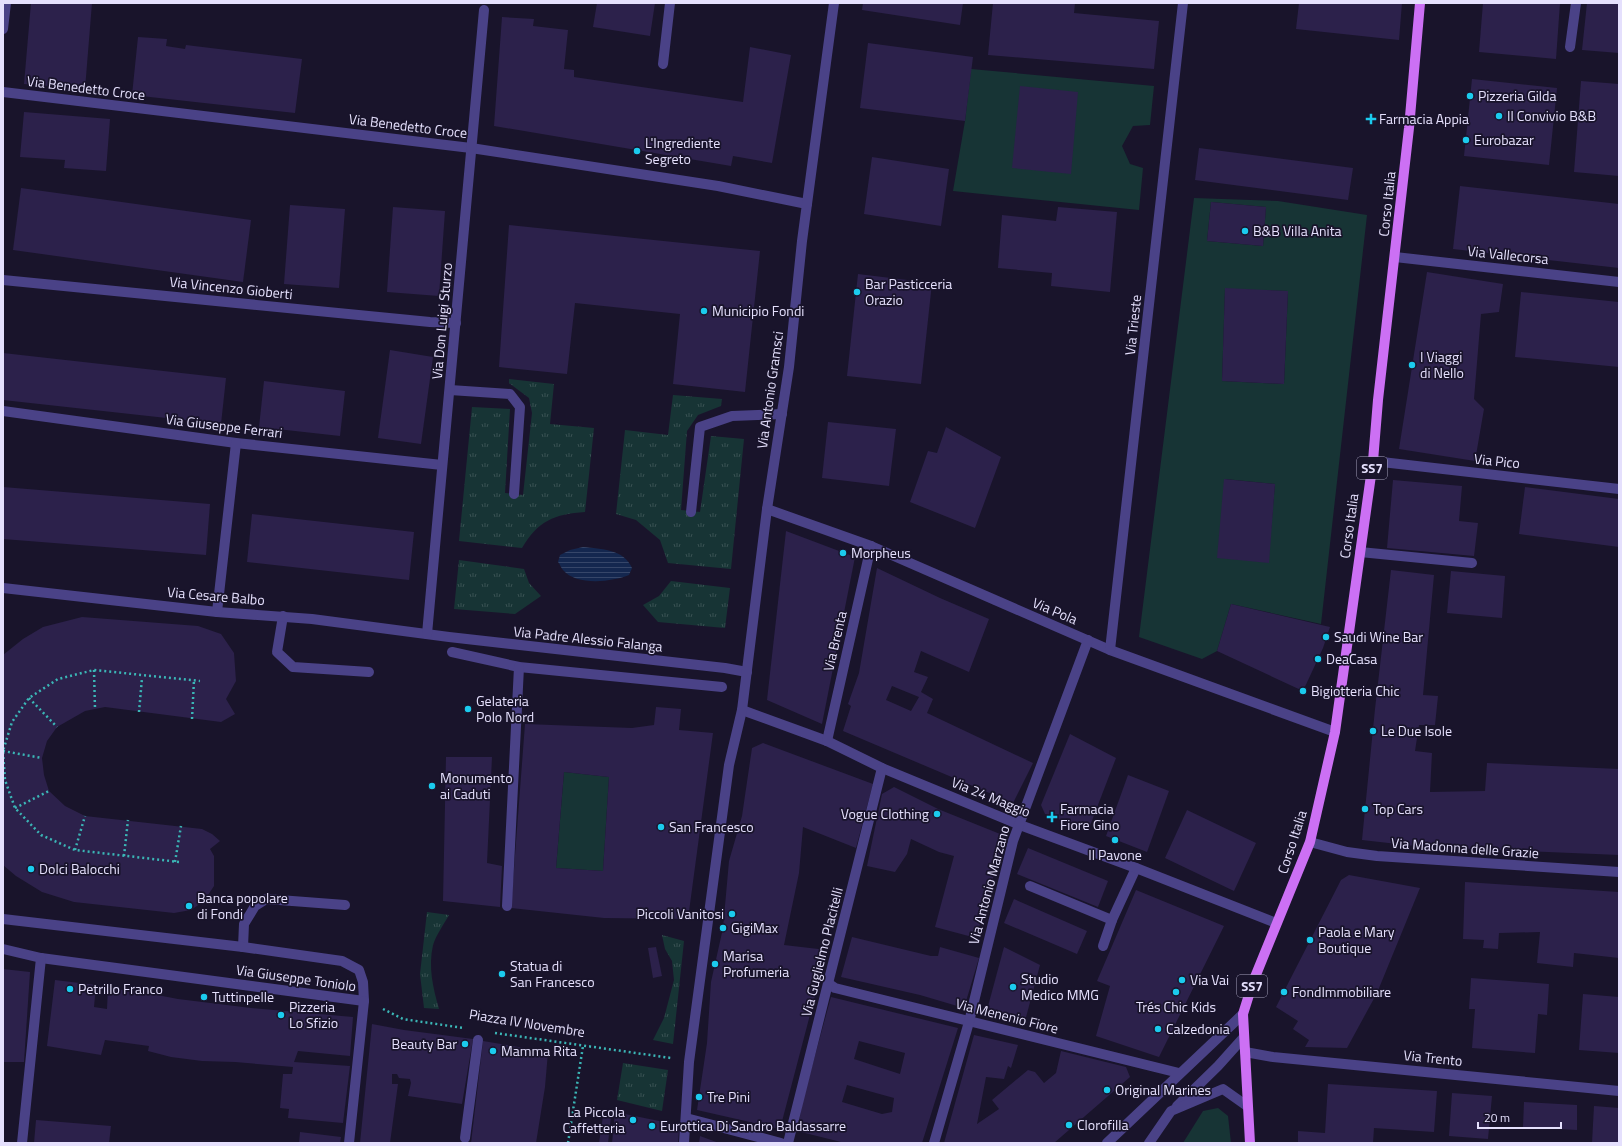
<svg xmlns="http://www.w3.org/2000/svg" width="1622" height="1146" font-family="'Titillium Web',sans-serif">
  <defs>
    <pattern id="grass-tufts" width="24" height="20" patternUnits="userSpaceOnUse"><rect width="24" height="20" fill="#173435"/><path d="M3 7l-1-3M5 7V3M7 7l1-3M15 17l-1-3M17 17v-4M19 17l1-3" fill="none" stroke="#395153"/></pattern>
    <pattern id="water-rules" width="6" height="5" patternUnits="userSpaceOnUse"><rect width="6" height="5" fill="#14274f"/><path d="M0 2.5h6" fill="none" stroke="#364669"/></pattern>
  </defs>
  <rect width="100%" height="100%" fill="#19142b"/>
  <!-- grass -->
  <g fill="url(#grass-tufts)">
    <path d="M509 379 554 384 550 424 594 428 585 512C554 514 538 521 522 548L459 541 472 407 510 409 505 493 523 495 532 413 529 398 509 383Z"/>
    <polygon points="673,395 722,399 721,406 698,415 687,431 681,510 700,512 711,436 744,439 731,569 668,563 660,540 636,520 616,514 625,430 668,435"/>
    <polygon points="459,560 524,569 529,583 541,596 515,614 454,609"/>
    <polygon points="671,581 730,588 725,628 658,622 643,605 659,596"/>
    <path d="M427 912 449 915C444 924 436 935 433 945 428 967 433 988 439 1009L424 1008 420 974Z"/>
    <polygon points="662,935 684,941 673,1044 653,1040 664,1018 674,980 672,961 665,949"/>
    <polygon points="623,1063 668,1070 662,1111 617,1100"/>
  </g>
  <!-- garden -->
  <g fill="#173435" fill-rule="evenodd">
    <polygon points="971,69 1154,86 1150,125 1133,126 1122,146 1130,164 1143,168 1139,210 953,191 965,121"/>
    <path d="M1194 198 1278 201 1367 215 1321 624 1231 604 1217 651 1202 659 1139 637ZM1211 202 1266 207 1263 246 1207 241ZM1225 289 1288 291 1284 384 1222 381ZM1225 479 1275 484 1268 563Z"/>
    <polygon points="564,772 609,777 603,871 556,868"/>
    <polygon points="1218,1108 1228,1116 1231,1143 1183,1143 1203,1111"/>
  </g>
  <!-- water -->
  <path fill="url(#water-rules)" d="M583 547C601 549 624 549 632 568L629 575C612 582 576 586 563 570 561 568 560 564 558 562L560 555 570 550Z"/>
  <!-- building -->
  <g fill="#2c214b" fill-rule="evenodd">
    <polygon points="31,3 92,3 85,89 24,84"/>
    <polygon points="597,3 655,3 650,36 593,27"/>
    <polygon points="863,3 963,3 960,25 862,10"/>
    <polygon points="993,3 1075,3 1074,13 1159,21 1154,69 988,55"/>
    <polygon points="1299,3 1402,3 1399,40 1296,29"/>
    <polygon points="1483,3 1560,3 1556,59 1479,52"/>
    <polygon points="1587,3 1619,3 1619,53 1582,50"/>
    <polygon points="502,17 534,19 533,26 568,30 564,69 574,70 574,77 743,102 750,47 791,55 772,163 733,156 731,166 494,126"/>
    <polygon points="138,37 167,39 166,46 185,49 186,45 302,59 295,113 132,95"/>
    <polygon points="868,43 973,57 965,121 860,108"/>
    <polygon points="1472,79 1557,88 1549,165 1464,156"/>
    <polygon points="1581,81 1619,84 1619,176 1574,172"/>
    <polygon points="1020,86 1078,92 1071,174 1012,168"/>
    <polygon points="24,112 110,119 106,171 64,168 65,160 20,157"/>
    <polygon points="1199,148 1353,168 1348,200 1195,180"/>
    <polygon points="872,157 949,169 941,226 864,214"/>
    <polygon points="1460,186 1619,204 1619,268 1453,249"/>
    <polygon points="21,188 251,220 243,282 13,250"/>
    <polygon points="1211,202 1266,207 1263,246 1207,241"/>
    <polygon points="290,205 345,209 339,288 284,284"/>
    <polygon points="393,207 445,211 439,296 387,292"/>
    <polygon points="1058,207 1117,212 1110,292 1051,286 1052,273 998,268 1002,215 1056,221"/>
    <polygon points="509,225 760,251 745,392 673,384 680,314 575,303 567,374 499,367"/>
    <polygon points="1427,272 1503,284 1499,312 1481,314 1474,399 1484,409 1475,461 1399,449"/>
    <polygon points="858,274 932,283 921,384 847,376"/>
    <polygon points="1225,288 1288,291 1284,384 1222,381"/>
    <polygon points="1521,292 1619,302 1619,367 1515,357"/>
    <polygon points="390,350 433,357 421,444 378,438"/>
    <polygon points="3,353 226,378 221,424 3,400"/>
    <polygon points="264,381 345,391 340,436 259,427"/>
    <polygon points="828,422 896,429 889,486 822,478"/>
    <polygon points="946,427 1001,457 975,528 910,502 928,451 937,453"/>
    <polygon points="1224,479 1275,484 1269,563 1217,558"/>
    <polygon points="1393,480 1462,486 1459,521 1478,523 1474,556 1387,548"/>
    <polygon points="3,487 210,504 206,555 3,539"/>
    <polygon points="1525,487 1619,499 1619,547 1519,534"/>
    <polygon points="252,514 414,532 409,580 247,562"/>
    <polygon points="786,531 855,557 822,724 767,700"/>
    <path d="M877 568 940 598 989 619 969 672 921 651 914 672 928 677 921 692 933 699 927 713 1033 763 1013 803 843 731 851 706 848 704 859 673ZM892 686 919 697 911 711 886 700Z"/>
    <polygon points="1391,570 1434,575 1423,695 1438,696 1435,725 1419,725 1415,751 1432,753 1430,792 1485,791 1487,763 1619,769 1619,855 1424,847 1362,840 1375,709"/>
    <polygon points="1451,571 1505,576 1502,618 1447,613"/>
    <polygon points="1231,604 1330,627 1323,648 1303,691 1217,651"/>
    <polygon points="82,617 198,626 221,634 234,653 236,681 226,699 235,714 221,722 105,707 85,711 57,727 47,741 42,758 44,775 49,791 65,806 85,816 202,829 212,834 220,841 210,849 214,856 214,886 204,901 191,910 174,913 74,902 42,892 16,876 3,865 3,655 23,639 43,627"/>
    <path d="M656 707 681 709 679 730 713 733 688 919 604 918 511 908 525 724 632 728 654 725ZM564 772 609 777 603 871 556 868Z"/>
    <polygon points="1070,734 1116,758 1088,831 1045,814 1041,805"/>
    <polygon points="763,743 873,784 856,848 803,827 799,873 784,945 827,950 780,1129 697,1110 707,1043 711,982 723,928 729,861 742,816 752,748"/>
    <polygon points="446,757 492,757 487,863 502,866 500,907 443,901"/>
    <polygon points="1128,775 1169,791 1147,852 1106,836"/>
    <polygon points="894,787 938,809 1005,836 976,938 935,927 954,856 939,852 911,839 907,854 895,872 867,866 882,794"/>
    <polygon points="1187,810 1256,843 1234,891 1165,858"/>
    <polygon points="1028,848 1108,881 1098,907 1017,874"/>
    <polygon points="1349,875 1420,888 1377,993 1347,1048 1305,1047 1309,1040 1293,1029 1298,1021 1276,1007 1341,880"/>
    <polygon points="1465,882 1619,892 1619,958 1574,953 1573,967 1537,963 1540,932 1499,933 1498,949 1483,948 1484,940 1463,939"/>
    <polygon points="1136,890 1224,926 1159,1057 1096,1036 1110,986 1097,981"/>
    <polygon points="1014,899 1087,931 1077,954 1004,923"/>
    <polygon points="852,937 931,956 938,956 940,947 979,958 964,1008 920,995 841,977"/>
    <polygon points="656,947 662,976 653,978 648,948"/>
    <polygon points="1004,947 1040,965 1025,1021 987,1010"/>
    <polygon points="3,969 30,972 24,1062 3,1062"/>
    <polygon points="1471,978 1549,984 1547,1015 1538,1014 1535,1053 1472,1048 1475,1009 1469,1009"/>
    <polygon points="55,980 96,985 94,1007 107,1009 108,988 152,994 178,999 251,1008 353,1017 350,1056 298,1051 294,1062 350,1066 343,1123 288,1118 289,1109 280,1108 283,1074 292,1074 293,1067 235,1062 202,1061 171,1057 148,1051 149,1046 105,1040 101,1055 47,1046"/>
    <polygon points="1583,994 1619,997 1619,1053 1579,1050"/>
    <path d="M831 997 958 1028 922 1143H845L797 1131 804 1096ZM859 1041 905 1053 900 1074 854 1059ZM847 1085 894 1098 892 1112 882 1114 842 1102Z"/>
    <polygon points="372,1024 404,1030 473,1039 462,1104 408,1096 411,1083 410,1079 399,1078 397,1074 392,1074 392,1084 398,1084 390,1143 360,1143"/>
    <polygon points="974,1035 1018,1045 1011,1068 1008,1066 1004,1079 986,1077 977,1124 999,1109 992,1100 1028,1070 1035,1072 1044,1083 1056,1073 1061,1051 1126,1067 1130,1077 1054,1143 944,1143"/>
    <polygon points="483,1041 548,1052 545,1087 536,1143 471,1143"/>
    <polygon points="1328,1084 1437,1091 1434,1132 1374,1128 1373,1143 1298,1143 1298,1131 1325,1133"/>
    <polygon points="1452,1093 1492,1096 1488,1139 1449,1136"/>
    <polygon points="1524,1102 1577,1105 1577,1130 1523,1127"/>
    <polygon points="1594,1106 1619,1108 1619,1143 1592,1143"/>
    <polygon points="615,1112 664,1122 679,1129 678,1143 612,1143"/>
    <polygon points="603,1116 611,1117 608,1143 599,1143"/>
    <polygon points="36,1120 111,1126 109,1143 34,1143"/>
    <polygon points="300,1132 341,1137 340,1143 299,1143"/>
    <polygon points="700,1136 719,1143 699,1143"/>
  </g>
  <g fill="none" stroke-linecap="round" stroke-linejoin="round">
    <!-- path -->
    <g stroke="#3bb6b6" stroke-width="2.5" stroke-dasharray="2 3" stroke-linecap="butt">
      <polyline points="94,670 95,709"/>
      <polyline points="29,698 57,727"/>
      <polyline points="139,712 142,678"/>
      <polyline points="192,719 194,680"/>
      <polyline points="3,751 42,758"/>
      <polyline points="15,808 49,791"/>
      <polyline points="75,850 85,816"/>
      <polyline points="124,856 128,820"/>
      <polyline points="175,862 181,826"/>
      <polyline points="179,862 75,850 41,835 15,808 5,780 3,751 12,722 29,698 58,679 94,670 200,681"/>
      <polyline points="383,1009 403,1019 463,1028"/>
      <polyline points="495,1033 671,1058"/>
      <polyline points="568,1143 583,1046"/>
    </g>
    <!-- service -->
    <g stroke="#4a4287" stroke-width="10">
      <polyline points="450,390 510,394 520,407 514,494"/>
      <polyline points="691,512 700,427 732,416 782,414"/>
      <polyline points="283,616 277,652 293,667 369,672"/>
      <polyline points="1030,886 1112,920"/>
      <polyline points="1103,946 1112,920 1136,868"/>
      <polyline points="243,947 244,924 255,906 266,899 345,905"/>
      <polyline points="465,1138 478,1040"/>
    </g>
    <!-- pedestrian -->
    <g stroke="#4a4287" stroke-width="10">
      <polyline points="452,652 519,667 722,687"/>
      <polyline points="507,906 519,667"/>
    </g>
    <!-- minor -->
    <g stroke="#4a4287" stroke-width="10">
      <polyline points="1570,47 1576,3"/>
      <polyline points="663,64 670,3"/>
      <polyline points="3,92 471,148 718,186 807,204"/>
      <polyline points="1395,257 1619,282"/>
      <polyline points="3,280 430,322 456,323"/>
      <polyline points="3,411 236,443 442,465"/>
      <polyline points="1373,461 1619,489"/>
      <polyline points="767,509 871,546 1110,650 1335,732"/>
      <polyline points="1360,552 1472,563"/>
      <polyline points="3,588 217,612 312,619 449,637 725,668 747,672"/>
      <polyline points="217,612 236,443"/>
      <polyline points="427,634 484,10"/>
      <polyline points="1110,650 1183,3"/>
      <polyline points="742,710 827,741 882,768 1020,825 1136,868 1276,923"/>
      <polyline points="827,741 871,546"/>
      <polyline points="3,919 243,947 342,961 359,970 363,982 364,1001 41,958 3,949"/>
      <polyline points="829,984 835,988 1179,1073"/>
      <polyline points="1245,1052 1273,1057 1619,1091"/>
      <polyline points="1177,1106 1218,1066 1244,1037"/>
      <polyline points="686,1118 781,1143"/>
      <polyline points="22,1143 41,958"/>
      <polyline points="349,1143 364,1001"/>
      <polyline points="684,1143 689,1062 729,765 742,710 767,509 789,367 802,241 834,3"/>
      <polyline points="788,1143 882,768"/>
      <polyline points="934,1143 969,1022 1013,841 1088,640"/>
      <polyline points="1107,1143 1243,1014"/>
      <polyline points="1149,1143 1171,1111 1223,1089 1247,1106"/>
    </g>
    <!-- tertiary -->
    <g stroke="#4a4287" stroke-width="10">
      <polyline points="3,29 6,3"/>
      <polyline points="1310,842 1347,852 1377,856 1619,872"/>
    </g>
    <!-- primary -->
    <polyline stroke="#cc70f4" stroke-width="10" points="1250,1143 1243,1014 1253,982 1310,842 1335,732 1373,461 1378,400 1409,128 1420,3"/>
  </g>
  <!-- markers -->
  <g fill="#1bcbee" stroke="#19142b" stroke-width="1.5">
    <circle cx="1470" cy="96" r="4"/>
    <circle cx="1499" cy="116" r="4"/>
    <path d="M1369 113h4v4h4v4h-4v4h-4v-4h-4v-4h4z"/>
    <circle cx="1466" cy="140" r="4"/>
    <circle cx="637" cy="151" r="4"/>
    <circle cx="1245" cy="231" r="4"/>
    <circle cx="857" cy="292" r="4"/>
    <circle cx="704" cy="311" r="4"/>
    <circle cx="1412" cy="365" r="4"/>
    <circle cx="843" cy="553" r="4"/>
    <circle cx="1326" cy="637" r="4"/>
    <circle cx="1318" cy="659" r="4"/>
    <circle cx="1303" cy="691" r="4"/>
    <circle cx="468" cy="709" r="4"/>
    <circle cx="1373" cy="731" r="4"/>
    <circle cx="432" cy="786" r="4"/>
    <circle cx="1365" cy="809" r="4"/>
    <circle cx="937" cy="814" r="4"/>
    <path d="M1050 811h4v4h4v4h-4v4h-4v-4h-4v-4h4z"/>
    <circle cx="661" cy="827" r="4"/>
    <circle cx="1115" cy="840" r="4"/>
    <circle cx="31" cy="869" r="4"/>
    <circle cx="189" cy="906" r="4"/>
    <circle cx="732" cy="914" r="4"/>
    <circle cx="723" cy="928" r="4"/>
    <circle cx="1310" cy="940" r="4"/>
    <circle cx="715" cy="964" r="4"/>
    <circle cx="502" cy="974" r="4"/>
    <circle cx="1182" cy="980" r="4"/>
    <circle cx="1013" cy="987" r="4"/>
    <circle cx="70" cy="989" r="4"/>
    <circle cx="1176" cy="992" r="4"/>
    <circle cx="1284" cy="992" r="4"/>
    <circle cx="204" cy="997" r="4"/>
    <circle cx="281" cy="1015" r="4"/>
    <circle cx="1158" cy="1029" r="4"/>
    <circle cx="465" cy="1044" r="4"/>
    <circle cx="493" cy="1051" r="4"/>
    <circle cx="1107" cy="1090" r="4"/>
    <circle cx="699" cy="1097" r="4"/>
    <circle cx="633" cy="1120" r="4"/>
    <circle cx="1069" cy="1125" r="4"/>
    <circle cx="652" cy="1126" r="4"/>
  </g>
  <g text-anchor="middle" stroke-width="3.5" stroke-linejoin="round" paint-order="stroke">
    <!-- shield labels -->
    <g fill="#19142b" stroke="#a8a3be" stroke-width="1">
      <rect x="1357" y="457" width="30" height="22" rx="3"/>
      <rect x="1237" y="975" width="30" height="22" rx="3"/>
    </g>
    <g font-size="13" font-weight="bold" fill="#e5e0fd">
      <text x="1372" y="473">SS7</text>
      <text x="1252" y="991">SS7</text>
    </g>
    <!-- street labels -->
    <g font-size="14" fill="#e5e0fd" stroke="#19142b">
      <text transform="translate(86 88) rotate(7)" y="5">Via Benedetto Croce</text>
      <text transform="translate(408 126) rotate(7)" y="5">Via Benedetto Croce</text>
      <text transform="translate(1387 204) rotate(-84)" y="5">Corso Italia</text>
      <text transform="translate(1508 255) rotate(6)" y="5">Via Vallecorsa</text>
      <text transform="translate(231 288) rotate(6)" y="5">Via Vincenzo Gioberti</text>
      <text transform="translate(442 321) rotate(-85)" y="5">Via Don Luigi Sturzo</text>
      <text transform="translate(1133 325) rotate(-84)" y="5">Via Trieste</text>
      <text transform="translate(770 390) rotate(-82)" y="5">Via Antonio Gramsci</text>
      <text transform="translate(224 426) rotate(7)" y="5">Via Giuseppe Ferrari</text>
      <text transform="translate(1497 461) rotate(6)" y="5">Via Pico</text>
      <text transform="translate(1349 526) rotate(-82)" y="5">Corso Italia</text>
      <text transform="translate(216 596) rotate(5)" y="5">Via Cesare Balbo</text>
      <text transform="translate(1055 611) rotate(23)" y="5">Via Pola</text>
      <text transform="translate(588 639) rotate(6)" y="5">Via Padre Alessio Falanga</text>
      <text transform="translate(835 641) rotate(-77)" y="5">Via Brenta</text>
      <text transform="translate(991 797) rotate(22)" y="5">Via 24 Maggio</text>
      <text transform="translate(1292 842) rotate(-72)" y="5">Corso Italia</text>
      <text transform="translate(1465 848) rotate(4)" y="5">Via Madonna delle Grazie</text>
      <text transform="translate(989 885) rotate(-75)" y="5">Via Antonio Marzano</text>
      <text transform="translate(822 952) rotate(-76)" y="5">Via Guglielmo Placitelli</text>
      <text transform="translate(296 978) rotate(8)" y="5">Via Giuseppe Toniolo</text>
      <text transform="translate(1007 1016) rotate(14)" y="5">Via Menenio Fiore</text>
      <text transform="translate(527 1023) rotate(9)" y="5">Piazza IV Novembre</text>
      <text transform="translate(1433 1058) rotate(6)" y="5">Via Trento</text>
    </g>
    <!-- poi labels -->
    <g font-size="14" fill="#e5e0fd" stroke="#19142b" text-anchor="start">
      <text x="1478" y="101">Pizzeria Gilda</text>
      <text x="1507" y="121">Il Convivio B&amp;B</text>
      <text x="1379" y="124">Farmacia Appia</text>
      <text x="1474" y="145">Eurobazar</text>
      <text x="645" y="148">L'Ingrediente<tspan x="645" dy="16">Segreto</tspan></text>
      <text x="1253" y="236">B&amp;B Villa Anita</text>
      <text x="865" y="289">Bar Pasticceria<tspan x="865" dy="16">Orazio</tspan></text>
      <text x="712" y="316">Municipio Fondi</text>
      <text x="1420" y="362">I Viaggi<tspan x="1420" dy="16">di Nello</tspan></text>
      <text x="851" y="558">Morpheus</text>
      <text x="1334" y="642">Saudi Wine Bar</text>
      <text x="1326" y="664">DeaCasa</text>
      <text x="1311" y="696">Bigiotteria Chic</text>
      <text x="476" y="706">Gelateria<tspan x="476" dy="16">Polo Nord</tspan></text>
      <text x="1381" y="736">Le Due Isole</text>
      <text x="440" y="783">Monumento<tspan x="440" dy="16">ai Caduti</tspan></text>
      <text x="1060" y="814">Farmacia<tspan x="1060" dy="16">Fiore Gino</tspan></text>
      <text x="1373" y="814">Top Cars</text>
      <text x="929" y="819" text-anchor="end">Vogue Clothing</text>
      <text x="669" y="832">San Francesco</text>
      <text x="1115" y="860" text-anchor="middle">Il Pavone</text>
      <text x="39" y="874">Dolci Balocchi</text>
      <text x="197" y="903">Banca popolare<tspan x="197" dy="16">di Fondi</tspan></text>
      <text x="724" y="919" text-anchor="end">Piccoli Vanitosi</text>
      <text x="731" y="933">GigiMax</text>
      <text x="1318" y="937">Paola e Mary<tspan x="1318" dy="16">Boutique</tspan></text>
      <text x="723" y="961">Marisa<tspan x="723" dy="16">Profumeria</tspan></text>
      <text x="510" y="971">Statua di<tspan x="510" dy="16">San Francesco</tspan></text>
      <text x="1021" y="984">Studio<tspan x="1021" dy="16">Medico MMG</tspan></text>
      <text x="1190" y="985">Via Vai</text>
      <text x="78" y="994">Petrillo Franco</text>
      <text x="1292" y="997">FondImmobiliare</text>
      <text x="212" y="1002">Tuttinpelle</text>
      <text x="289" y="1012">Pizzeria<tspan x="289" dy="16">Lo Sfizio</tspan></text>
      <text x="1176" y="1012" text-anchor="middle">Trés Chic Kids</text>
      <text x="1166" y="1034">Calzedonia</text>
      <text x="457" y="1049" text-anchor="end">Beauty Bar</text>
      <text x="501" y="1056">Mamma Rita</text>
      <text x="1115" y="1095">Original Marines</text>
      <text x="707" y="1102">Tre Pini</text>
      <text x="625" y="1117" text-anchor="end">La Piccola<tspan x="625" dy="16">Caffetteria</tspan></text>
      <text x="1077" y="1130">Clorofilla</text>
      <text x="660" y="1131">Eurottica Di Sandro Baldassarre</text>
    </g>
  </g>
  <!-- border -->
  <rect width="1622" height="1146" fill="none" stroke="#e5e0fd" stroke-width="8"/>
  <!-- scale -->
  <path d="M1478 1122v6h83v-6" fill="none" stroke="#e5e0fd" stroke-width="2"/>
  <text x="1484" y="1122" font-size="12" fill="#e5e0fd" stroke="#19142b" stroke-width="3" paint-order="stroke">20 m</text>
</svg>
